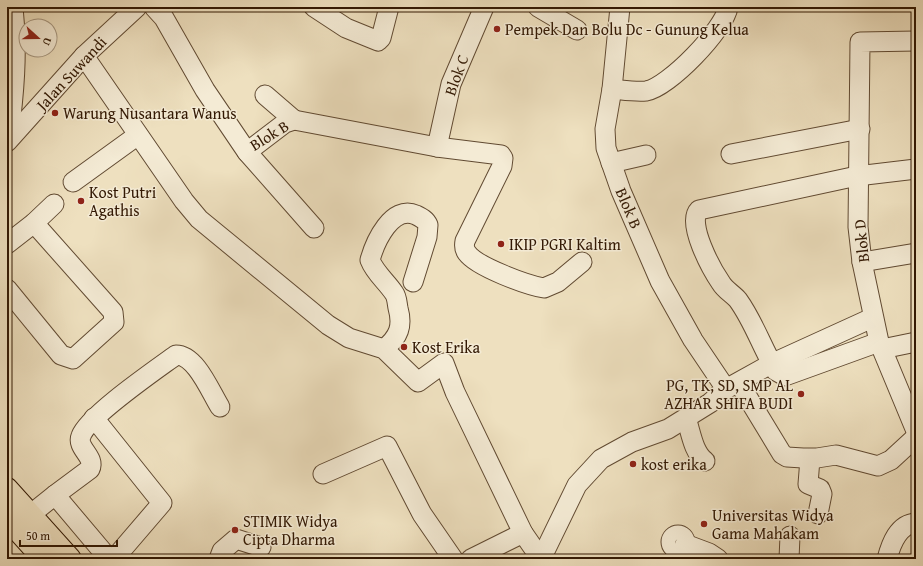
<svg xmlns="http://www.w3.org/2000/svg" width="923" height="566" font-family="'Gentium Book Plus',serif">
  <rect width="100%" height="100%" fill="#eee0bf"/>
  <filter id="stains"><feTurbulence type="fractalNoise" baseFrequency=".005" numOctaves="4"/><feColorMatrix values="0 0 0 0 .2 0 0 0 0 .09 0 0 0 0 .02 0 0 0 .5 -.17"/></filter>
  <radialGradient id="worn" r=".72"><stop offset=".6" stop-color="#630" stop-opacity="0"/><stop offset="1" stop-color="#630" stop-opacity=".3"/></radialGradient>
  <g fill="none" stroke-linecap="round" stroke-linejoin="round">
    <defs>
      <g id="minor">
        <path d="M154 7 164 18 205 90 247 152 285 123 294 120 437 147 501 155 503 158 502 166 465 241C464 246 464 249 467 253 477 267 527 285 544 288L558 282 582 262"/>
        <polyline points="314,7 346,28 378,41 381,38 389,7"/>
        <polyline points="538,7 577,30"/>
        <polyline points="620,7 612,89 605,129 606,148 621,191 660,281 693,340 726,389"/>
        <polyline points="916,41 860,42 858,227 862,262 879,342 916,431"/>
        <polyline points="84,56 184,201 199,219 328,325 349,338 384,349 418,382 444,363 455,392 523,533 541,559"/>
        <path d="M612 89C623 90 635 92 646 91 668 88 725 29 728 7"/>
        <polyline points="265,95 294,120"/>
        <path d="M8 140C14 96 18 52 13 7"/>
        <polyline points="7,142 84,56 137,7"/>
        <polyline points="437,147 451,84 484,7"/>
        <polyline points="247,152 314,228"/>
        <polyline points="731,154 860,129"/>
        <polyline points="611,163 646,155"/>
        <polyline points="73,182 138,135"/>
        <polyline points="7,244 34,223 54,204"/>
        <polyline points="862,262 916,253"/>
        <polyline points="7,289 61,355 73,359 114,322 113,312 34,223"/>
        <path d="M879 342 785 376 776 371C762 348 754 322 738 300 733 294 725 290 721 283 712 270 686 223 699 210L857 176 916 169"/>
        <path d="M384 349C399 337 403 326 398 308 397 303 397 297 394 293 386 281 375 273 370 260 375 242 392 204 416 215 422 218 426 220 428 225L427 237 413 282"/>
        <polyline points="882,349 916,342"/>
        <polyline points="739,383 782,454 787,457 803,458 817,458 836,455 878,466 891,460 916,437"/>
        <polyline points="94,418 162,503 114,559"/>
        <path d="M686 418C691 432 693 452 705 461"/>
        <polyline points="810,459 808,484 820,489 822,494 818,514"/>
        <polyline points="323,474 387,446 422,514 453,559"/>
        <path d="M55 495 90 469C96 457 76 448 81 436 88 416 157 369 176 355 196 355 210 391 220 407"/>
        <polyline points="30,515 55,495 109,559"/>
        <circle cx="678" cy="542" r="7"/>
        <polyline points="685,544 709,553 718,559"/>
        <polyline points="219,559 222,551 236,539 261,547"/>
        <polyline points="471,559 523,533"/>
        <polyline points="541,559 577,485 601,459 632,442 668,429 710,403 726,389 771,364 872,318"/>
        <polyline points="789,559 790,536"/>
        <path d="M887 559C891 544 898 524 916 523"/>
      </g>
      <g id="major">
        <polyline points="7,489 70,559"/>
        <polyline points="7,518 44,559"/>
      </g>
    </defs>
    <!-- minor casing -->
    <use href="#minor" stroke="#614a32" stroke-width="21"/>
    <!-- major casing -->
    <use href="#major" stroke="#321803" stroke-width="24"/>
    <!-- minor -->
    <use href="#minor" stroke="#f4ebd5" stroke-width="19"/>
    <!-- major -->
    <use href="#major" stroke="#eee0bf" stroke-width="22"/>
  </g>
  <!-- markers -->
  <g fill="#8f2418" stroke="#f4ebd5" stroke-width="1.5">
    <circle cx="497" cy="29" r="4"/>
    <circle cx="55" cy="113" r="4"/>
    <circle cx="81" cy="201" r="4"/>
    <circle cx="501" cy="244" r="4"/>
    <circle cx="404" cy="347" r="4"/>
    <circle cx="801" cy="394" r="4"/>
    <circle cx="633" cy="464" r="4"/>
    <circle cx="704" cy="524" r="4"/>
    <circle cx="235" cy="530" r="4"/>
  </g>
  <g text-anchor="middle" stroke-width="3" stroke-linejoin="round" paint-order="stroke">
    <!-- poi labels -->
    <g font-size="16" fill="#321803" stroke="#f4ebd5" text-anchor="start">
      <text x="505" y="35">Pempek Dan Bolu Dc - Gunung Kelua</text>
      <text x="63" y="119">Warung Nusantara Wanus</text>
      <text x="89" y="198">Kost Putri<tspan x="89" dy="18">Agathis</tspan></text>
      <text x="509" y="250">IKIP PGRI Kaltim</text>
      <text x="412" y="353">Kost Erika</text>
      <text x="793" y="391" text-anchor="end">PG, TK, SD, SMP AL<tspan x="793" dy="18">AZHAR SHIFA BUDI</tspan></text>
      <text x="641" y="470">kost erika</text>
      <text x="712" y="521">Universitas Widya<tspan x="712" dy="18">Gama Mahakam</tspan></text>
      <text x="243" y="527">STIMIK Widya<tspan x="243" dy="18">Cipta Dharma</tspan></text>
    </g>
    <!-- street labels -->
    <g font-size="16" fill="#321803" stroke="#f4ebd5">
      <text transform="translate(71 73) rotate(-47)" y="6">Jalan Suwandi</text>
      <text transform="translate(456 75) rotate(-70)" y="6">Blok C</text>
      <text transform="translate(269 135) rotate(-32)" y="6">Blok B</text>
      <text transform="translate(629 208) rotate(67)" y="6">Blok B</text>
      <text transform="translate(861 241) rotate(-96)" y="6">Blok D</text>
    </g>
  </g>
  <!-- margin -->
  <rect width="923" height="566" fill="none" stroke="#eee0bf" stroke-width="24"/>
  <rect x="8" y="8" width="907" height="550" fill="none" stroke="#321803" stroke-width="2"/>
  <rect x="12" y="12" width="899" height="542" fill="none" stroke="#321803"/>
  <!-- north arrow -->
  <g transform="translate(38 38) rotate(111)"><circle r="19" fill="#f4ebd5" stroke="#a69781"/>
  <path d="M0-3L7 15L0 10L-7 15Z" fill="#8f2418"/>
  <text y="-6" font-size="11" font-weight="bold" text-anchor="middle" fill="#321803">U</text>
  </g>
  <!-- scale -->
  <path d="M20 540v6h97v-6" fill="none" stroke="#321803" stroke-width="2"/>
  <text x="26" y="540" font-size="12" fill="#321803" stroke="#f4ebd5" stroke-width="3" paint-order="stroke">50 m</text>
  <rect width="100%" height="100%" filter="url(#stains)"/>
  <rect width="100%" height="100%" fill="url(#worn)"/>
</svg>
